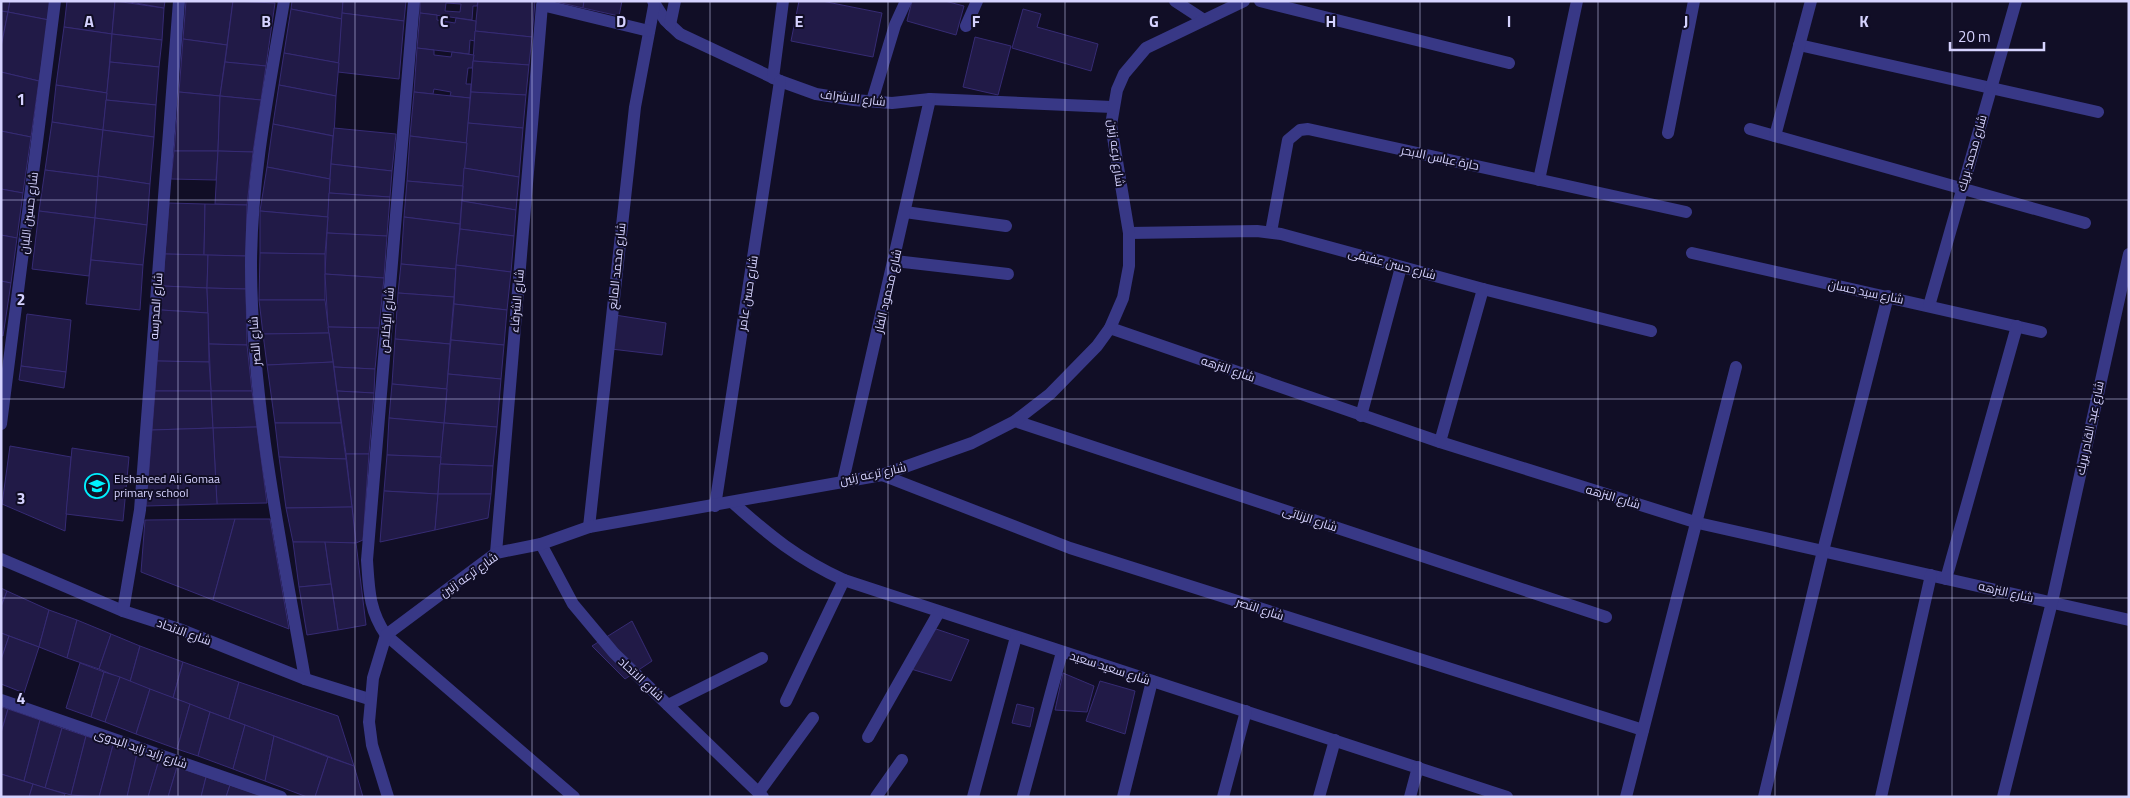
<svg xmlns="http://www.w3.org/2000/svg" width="2130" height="798" font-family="'Titillium Web',Cairo,sans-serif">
  <rect width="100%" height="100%" fill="#110e26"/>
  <!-- building -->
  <g fill="#211a47" stroke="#362b74" fill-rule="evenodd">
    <polygon points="1,1 10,1 8,12 1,11"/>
    <polygon points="10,1 52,1 49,20 8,12"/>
    <polygon points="67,1 115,1 112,34 64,27"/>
    <polygon points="115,1 164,8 162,40 112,34"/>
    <polygon points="124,1 165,1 164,8"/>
    <polygon points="186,1 233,1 227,45 183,39"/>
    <polygon points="233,1 275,3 266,66 225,62"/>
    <polygon points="292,1 343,1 342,19 291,9"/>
    <polygon points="343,1 406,1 404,21 342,13"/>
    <path d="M420 1H478L477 6H473L472 20 420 13ZM446 3 461 4 460 12 445 11Z"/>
    <polygon points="478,1 535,1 532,37 475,31"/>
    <polygon points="553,1 584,1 583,8"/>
    <polygon points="584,1 622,1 619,16 583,8"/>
    <polygon points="799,1 822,1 882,13 873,57 791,41"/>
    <polygon points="912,1 945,1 964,6 956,35 907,21"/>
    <polygon points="291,9 342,19 339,63 284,53"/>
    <polygon points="1023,9 1041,14 1037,27 1098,44 1091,71 1012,48"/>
    <polygon points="1,11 8,12 1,47"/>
    <polygon points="8,12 49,20 39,81 1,72 1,47"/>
    <polygon points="342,13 404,21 399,79 338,72"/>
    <polygon points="420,13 437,15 437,20 455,23 456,18 476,21 475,41 470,40 469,54 417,48"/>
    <polygon points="64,27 112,34 107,93 56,85"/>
    <polygon points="475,31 532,37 529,65 473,61"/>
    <polygon points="112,34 162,40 159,67 110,62"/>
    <polygon points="975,37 1011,46 998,95 963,87"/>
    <polygon points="183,39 227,45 220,96 179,92"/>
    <polygon points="417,48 434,50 434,55 451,57 452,52 474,55 472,68 468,68 466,84 471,84 470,98 450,96 451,92 434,89 433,94 414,92"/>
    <polygon points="284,53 339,63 336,96 279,85"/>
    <polygon points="473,61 529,65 526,95 471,92"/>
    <polygon points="110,62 159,67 156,105 106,100"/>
    <polygon points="225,62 266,66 261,100 220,96"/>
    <polygon points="1,72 39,81 31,137 1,131"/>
    <polygon points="56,85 107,93 103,130 52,122"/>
    <polygon points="279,85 336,96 334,136 273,124"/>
    <polygon points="179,92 220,96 218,151 174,151"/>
    <polygon points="414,92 470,98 467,143 410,136"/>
    <polygon points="471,92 526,95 523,128 468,123"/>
    <polygon points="220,96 261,100 253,152 218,151"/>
    <polygon points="106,100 156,105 154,137 103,130"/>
    <polygon points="52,122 103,130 99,177 45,170"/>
    <polygon points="468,123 523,128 519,177 464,168"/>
    <polygon points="273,124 333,136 330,179 267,167"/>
    <polygon points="334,128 396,134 392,171 331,164"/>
    <polygon points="103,130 154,137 150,184 98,176"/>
    <polygon points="1,131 31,137 23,193 1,189"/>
    <polygon points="410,136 467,143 463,186 407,181"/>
    <polygon points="174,151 218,151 216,180 171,179"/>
    <polygon points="218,151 253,152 247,205 215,204"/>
    <polygon points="331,164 392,171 390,197 329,193"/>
    <polygon points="267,167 330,179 328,217 260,211"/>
    <polygon points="464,168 519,177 516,210 462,201"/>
    <polygon points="45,170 99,177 95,218 39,211"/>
    <polygon points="98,176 150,184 147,225 95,218"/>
    <polygon points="407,181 463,186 460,224 404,217"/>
    <polygon points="1,189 23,193 17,238 1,235"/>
    <polygon points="329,193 390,197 387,236 327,233"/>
    <polygon points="462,201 516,210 514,236 460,229"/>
    <polygon points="169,203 205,204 204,255 165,254"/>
    <polygon points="205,204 247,205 246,256 204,255"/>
    <polygon points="39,211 95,218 89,276 32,269"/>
    <polygon points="260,211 328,217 325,254 260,253"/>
    <polygon points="404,217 460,224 456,269 401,264"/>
    <polygon points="95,218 147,225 143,265 91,260"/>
    <polygon points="460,229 514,236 511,272 456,265"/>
    <polygon points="327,233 387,236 384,278 325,274"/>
    <polygon points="1,235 17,238 11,283 1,281"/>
    <polygon points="260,253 325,254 325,300 259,300"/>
    <polygon points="165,254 208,255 207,288 163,286"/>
    <polygon points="208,255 246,256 246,289 207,288"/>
    <polygon points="91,260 143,265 140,310 86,304"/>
    <polygon points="401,264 456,269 454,297 398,293"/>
    <polygon points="456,265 511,272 507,310 454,304"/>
    <polygon points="325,274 384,278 379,328 328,327"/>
    <polygon points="1,281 11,283 3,336 1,335"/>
    <polygon points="163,286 207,288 208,313 161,310"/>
    <polygon points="207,288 246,289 247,345 209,344"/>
    <polygon points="398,293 454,297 450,344 395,339"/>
    <polygon points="259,300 325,300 329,333 263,334"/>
    <polygon points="454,304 507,310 504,345 451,340"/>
    <polygon points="161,310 208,313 209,362 157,361"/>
    <polygon points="27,314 71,320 66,372 21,366"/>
    <polygon points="615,315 666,323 662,355 611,349"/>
    <polygon points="328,327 379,328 375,369 334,367"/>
    <polygon points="329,333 333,362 267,365 263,334"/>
    <polygon points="395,339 450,344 447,389 392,384"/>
    <polygon points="451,340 504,345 501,379 448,374"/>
    <polygon points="209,344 247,345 252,391 211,391"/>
    <polygon points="157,361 209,362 211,391 155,391"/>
    <polygon points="333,362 341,423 275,423 267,365"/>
    <polygon points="21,366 66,372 64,388 19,380"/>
    <polygon points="334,367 375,369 374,393 337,391"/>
    <polygon points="448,374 501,379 497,427 444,423"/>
    <polygon points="392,384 447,389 444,423 389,418"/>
    <polygon points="155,391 211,391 213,428 152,430"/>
    <polygon points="211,391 252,391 257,427 213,428"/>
    <polygon points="337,391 374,393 369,454 346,454"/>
    <polygon points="389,418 444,423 441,457 387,455"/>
    <polygon points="275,423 341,423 346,459 279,457"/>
    <polygon points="444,423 497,427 493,466 440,464"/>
    <polygon points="257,427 267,503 217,504 213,428"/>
    <polygon points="213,428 217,504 146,506 152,430"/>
    <polygon points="10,446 71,457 65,531 2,504"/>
    <polygon points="72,448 129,457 123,521 66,514"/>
    <polygon points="346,454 369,454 363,540 356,543"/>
    <polygon points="387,455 441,457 438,494 384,491"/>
    <polygon points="279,457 346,459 352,507 286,508"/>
    <polygon points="440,464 493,466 491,494 438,494"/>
    <polygon points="384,491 438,494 435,530 380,542"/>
    <polygon points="438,494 491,494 488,518 435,530"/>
    <polygon points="352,507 356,543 293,542 286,508"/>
    <polygon points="235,519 213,600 141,572 145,520"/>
    <polygon points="235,519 270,519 289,629 213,600"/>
    <polygon points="293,542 325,542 331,584 299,587"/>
    <polygon points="325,542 356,543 366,625 338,630"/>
    <polygon points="331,584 338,630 307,635 299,587"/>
    <polygon points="1,588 7,591 1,607"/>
    <polygon points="7,591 49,610 39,647 1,633 1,607"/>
    <polygon points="49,610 77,620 67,658 39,647"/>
    <polygon points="77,620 111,634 99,669 67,658"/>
    <polygon points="632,621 652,661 625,679 592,646"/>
    <polygon points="930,627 969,640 951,681 911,669"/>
    <polygon points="1,633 9,636 1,660"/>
    <polygon points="111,634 140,646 130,682 99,669"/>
    <polygon points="9,636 39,647 24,693 1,684 1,660"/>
    <polygon points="140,646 183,662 173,698 130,682"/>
    <polygon points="183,662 239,682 229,719 173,698"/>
    <polygon points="80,663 104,672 91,717 66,708"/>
    <polygon points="104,672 120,677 105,722 91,717"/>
    <polygon points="1063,673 1094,686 1087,712 1055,710"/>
    <polygon points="120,677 150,689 136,734 105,722"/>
    <polygon points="1100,681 1135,691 1125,734 1086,721"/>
    <polygon points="239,682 338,716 354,766 229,719"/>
    <polygon points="150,689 190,704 177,749 136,734"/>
    <polygon points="190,704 210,712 198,756 177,749"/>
    <polygon points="1017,704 1034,708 1030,727 1012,723"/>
    <polygon points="1,707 8,709 1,733"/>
    <polygon points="8,709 40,720 24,781 1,774 1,733"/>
    <polygon points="210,712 245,725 233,769 198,756"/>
    <polygon points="40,720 62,728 45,788 24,781"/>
    <polygon points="245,725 274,736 265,781 233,769"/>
    <polygon points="62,728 86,736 71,795 45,788"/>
    <polygon points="86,736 113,745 99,797 71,795"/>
    <polygon points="274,736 328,757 315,797 307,797 265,781"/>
    <polygon points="113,745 137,753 127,797 99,797"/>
    <polygon points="137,753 159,760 148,797 127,797"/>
    <polygon points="328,757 354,766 363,797 315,797"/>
    <polygon points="159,760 177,767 168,797 148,797"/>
    <polygon points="177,767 206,777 201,797 168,797"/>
    <polygon points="1,774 33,784 29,797 1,797"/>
    <polygon points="206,777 230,785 226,797 201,797"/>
    <polygon points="33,784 65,794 64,797 29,797"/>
    <polygon points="230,785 265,797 226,797"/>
  </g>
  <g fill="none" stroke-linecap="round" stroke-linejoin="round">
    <!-- minor -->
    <g stroke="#383886" stroke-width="12">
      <path d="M284 1C269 89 251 178 251 267 252 406 281 543 305 679"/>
      <path d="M414 1 367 560C369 590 369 610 386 635L574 797"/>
      <polyline points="653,1 665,20 680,34 780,81 816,94 854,100 892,103 930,99 1112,107"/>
      <polyline points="1175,1 1204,20"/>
      <polyline points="1260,1 1509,63"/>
      <polyline points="670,25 675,1"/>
      <polyline points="966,26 977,1"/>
      <polyline points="1799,45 2098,112"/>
      <polyline points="773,78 783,1"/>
      <polyline points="872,101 895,25 906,1"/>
      <polyline points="1750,129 2085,223"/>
      <polyline points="1668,133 1694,1"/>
      <polyline points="1775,136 1811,1"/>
      <polyline points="1539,180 1577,1"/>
      <polyline points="905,212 1006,226"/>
      <polyline points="1271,232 1288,140 1300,130 1308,129 1686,212"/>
      <polyline points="1129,233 1257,231 1281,234 1483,289 1651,331"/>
      <polyline points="1692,253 2041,332"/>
      <polyline points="895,261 1008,274"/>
      <polyline points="1929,306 2016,1"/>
      <polyline points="1110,328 1440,442 1698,523 2129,620"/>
      <polyline points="1361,416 1401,267"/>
      <polyline points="1015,421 1606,617"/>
      <polyline points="1,424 55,1"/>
      <polyline points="1440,442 1483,289"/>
      <polyline points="882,475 1070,548 1643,730"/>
      <polyline points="843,481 930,99"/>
      <path d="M732 502C770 536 798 559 844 580L1507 797"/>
      <polyline points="715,506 780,81"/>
      <polyline points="589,527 635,107 654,6"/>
      <polyline points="541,544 573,604 614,653 763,797"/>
      <polyline points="496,553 542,5 649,31"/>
      <polyline points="1,559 123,611 182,630 305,679 369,699"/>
      <polyline points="1946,579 2017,326"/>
      <polyline points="123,611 140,510 179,1"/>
      <polyline points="1,700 281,797"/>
      <polyline points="786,701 844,580"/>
      <polyline points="668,705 762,658"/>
      <polyline points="868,737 939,612"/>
      <polyline points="759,792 813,718"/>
      <polyline points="1023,796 1062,652"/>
      <polyline points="388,797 372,745 369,722 373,678 386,635 496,553 541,544 589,527 882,475 972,443 1015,421 1050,394 1097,346 1110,328 1123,298 1129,266 1129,233 1111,125 1117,90 1124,74 1146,48 1244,1"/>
      <polyline points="876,797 902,760"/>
      <polyline points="973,797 1016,637"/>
      <polyline points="1123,797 1152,681"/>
      <polyline points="1223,797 1246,711"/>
      <polyline points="1319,797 1335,740"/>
      <polyline points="1410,797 1418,767"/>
      <polyline points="1626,797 1736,367"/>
      <polyline points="1764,797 1823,551 1888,296"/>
      <polyline points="1881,797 1931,575"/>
      <polyline points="2003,797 2052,602 2129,254"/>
    </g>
  </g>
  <!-- grid -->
  <path fill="none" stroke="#d6d3ff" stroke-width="1" stroke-opacity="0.55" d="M178 1V797M355 1V797M532 1V797M710 1V797M888 1V797M1065 1V797M1242 1V797M1420 1V797M1598 1V797M1775 1V797M1952 1V797M1 200H2129M1 399H2129M1 598H2129"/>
  <!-- icons -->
  <defs>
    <symbol id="school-ring" viewBox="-11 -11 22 22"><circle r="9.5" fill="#110e26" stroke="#00f0fe" stroke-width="1.5"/><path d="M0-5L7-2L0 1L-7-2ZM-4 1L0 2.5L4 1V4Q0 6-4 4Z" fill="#00f0fe"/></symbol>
  </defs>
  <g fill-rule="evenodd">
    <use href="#school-ring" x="83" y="472" width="28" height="28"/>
  </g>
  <g text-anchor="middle" stroke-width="4" stroke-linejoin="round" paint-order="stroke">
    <!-- street labels -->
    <g font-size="12" fill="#d6d3ff" stroke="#110e26">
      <text transform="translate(853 98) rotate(7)" y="4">شارع الاشراف</text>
      <text transform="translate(1116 153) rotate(83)" y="4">شارع ترعه زنين</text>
      <text transform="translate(1972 153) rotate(-74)" y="4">شارع محمد بريك</text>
      <text transform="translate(1440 158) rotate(12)" y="4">حارة عباس الابحر</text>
      <text transform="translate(29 213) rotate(-83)" y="4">شارع حسين اللبان</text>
      <text transform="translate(1392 264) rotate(15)" y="4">شارع حسن عفيفى</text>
      <text transform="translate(617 266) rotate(-84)" y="4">شارع محمد المانع</text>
      <text transform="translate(888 291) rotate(-77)" y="4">شارع محمود الفار</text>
      <text transform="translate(1866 292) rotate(12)" y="4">شارع سيد حسان</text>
      <text transform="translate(748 293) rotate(-81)" y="4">شارع حسن عامر</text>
      <text transform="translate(517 301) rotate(-85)" y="4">شارع الشرفاء</text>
      <text transform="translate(156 306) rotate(-86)" y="4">شارع المدرسه</text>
      <text transform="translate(387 320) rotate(-85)" y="4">شارع الإخلاص</text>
      <text transform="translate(255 341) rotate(-94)" y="4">شارع النصر</text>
      <text transform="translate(1228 369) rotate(19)" y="4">شارع النزهه</text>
      <text transform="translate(2090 428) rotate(-78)" y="4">شارع عبد القادر بريك</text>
      <text transform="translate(873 474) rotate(-12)" y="4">شارع ترعه زنين</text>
      <text transform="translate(1613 497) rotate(17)" y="4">شارع النزهه</text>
      <text transform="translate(1310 519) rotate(18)" y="4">شارع الزناتى</text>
      <text transform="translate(469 575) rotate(-35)" y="4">شارع ترعه زنين</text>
      <text transform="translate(2006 592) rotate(13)" y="4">شارع النزهه</text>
      <text transform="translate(1260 609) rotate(18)" y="4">شارع النصر</text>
      <text transform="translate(184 632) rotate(20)" y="4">شارع الاتحاد</text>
      <text transform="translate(1110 668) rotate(18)" y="4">شارع سعيد سعيد</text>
      <text transform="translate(641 679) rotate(43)" y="4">شارع الاتحاد</text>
      <text transform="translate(141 749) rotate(19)" y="4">شارع زايد زايد البدوى</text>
    </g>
    <!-- poi labels -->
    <g font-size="12" fill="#d6d3ff" stroke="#110e26" text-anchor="start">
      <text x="114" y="483">Elshaheed Ali Gomaa<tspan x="114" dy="14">primary school</tspan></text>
    </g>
  </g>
  <g font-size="16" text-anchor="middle" font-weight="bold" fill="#d6d3ff" stroke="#110e26" stroke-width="4" stroke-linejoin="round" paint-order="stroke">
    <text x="89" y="27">A</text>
    <text x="266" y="27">B</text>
    <text x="444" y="27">C</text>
    <text x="621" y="27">D</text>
    <text x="799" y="27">E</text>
    <text x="976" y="27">F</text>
    <text x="1154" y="27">G</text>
    <text x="1331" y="27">H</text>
    <text x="1509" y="27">I</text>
    <text x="1686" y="27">J</text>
    <text x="1864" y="27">K</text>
    <text x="21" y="105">1</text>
    <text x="21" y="305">2</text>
    <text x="21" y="504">3</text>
    <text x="21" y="704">4</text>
  </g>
  <!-- border -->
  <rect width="2130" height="798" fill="none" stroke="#d6d3ff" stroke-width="5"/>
  <!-- scale -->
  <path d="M1950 42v8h94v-8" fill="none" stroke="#d6d3ff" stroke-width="2.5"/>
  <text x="1958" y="42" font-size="15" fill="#d6d3ff" stroke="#110e26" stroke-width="4" paint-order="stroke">20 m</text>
</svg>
